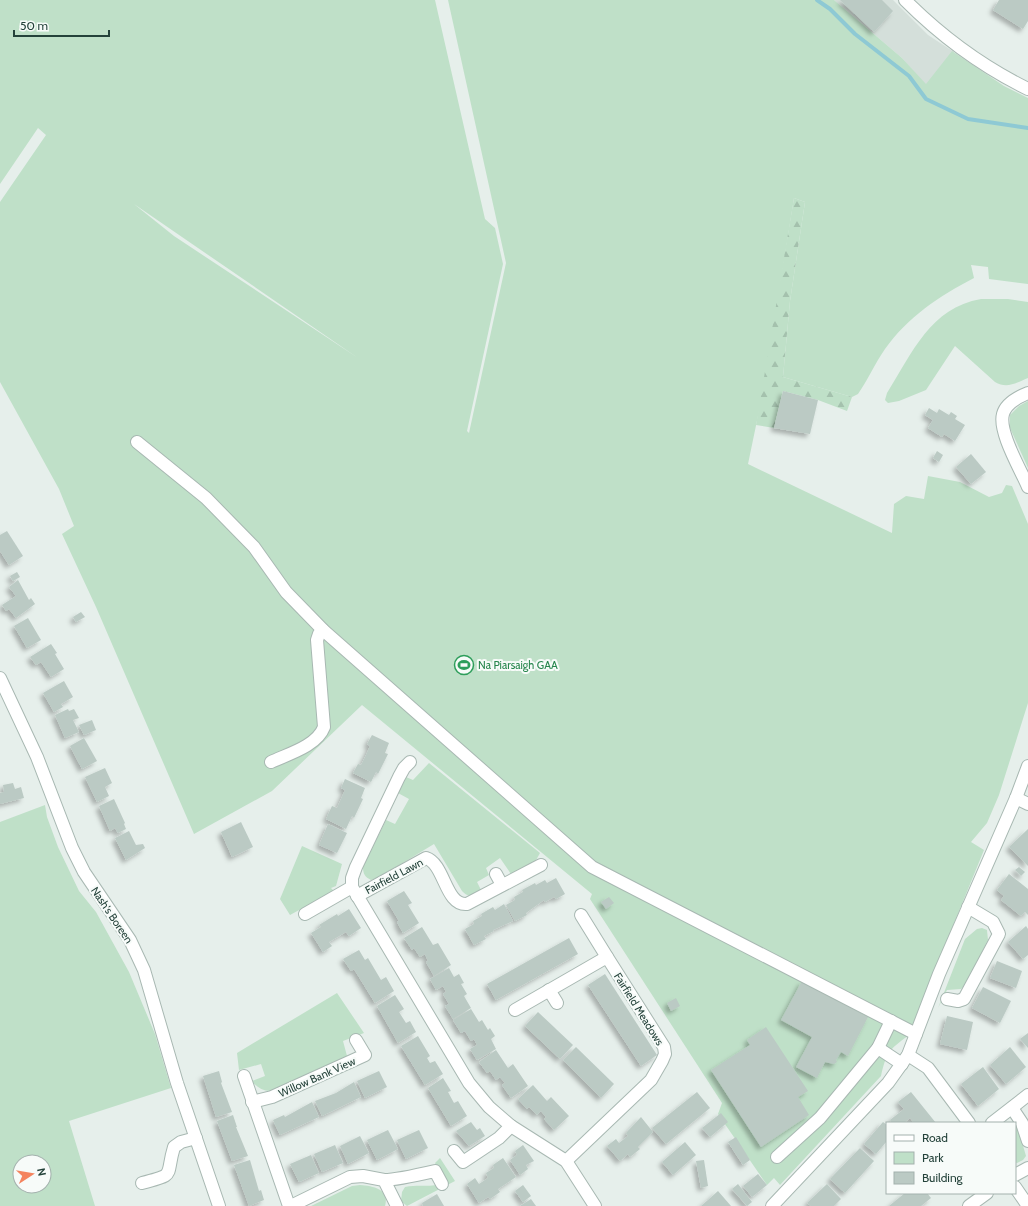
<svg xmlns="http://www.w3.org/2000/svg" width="1028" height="1206" font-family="Cabin,sans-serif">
  <defs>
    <pattern id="forest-firs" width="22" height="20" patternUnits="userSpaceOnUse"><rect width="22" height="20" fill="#bfe0c8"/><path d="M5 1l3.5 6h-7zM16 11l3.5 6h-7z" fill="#a4c1ad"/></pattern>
    <filter id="shadow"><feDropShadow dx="-3.5" dy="3.5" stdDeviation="2" flood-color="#0004"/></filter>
  </defs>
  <rect width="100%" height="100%" fill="#e6efeb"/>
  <!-- built -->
  <polygon fill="#d4dfda" points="834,0 893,0 928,35 954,52 926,85 902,58"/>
  <!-- green -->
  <g fill="#bfe0c8" fill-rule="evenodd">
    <path d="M0 0H435L485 219 495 228 503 264 467 431 469 433 506 263 448 0H834L902 58 926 84 952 51 1004 86 1028 98V284L989 279 988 267 971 265 974 278C939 296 908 317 885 349 875 363 868 380 858 394L852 397 783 377 790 301 805 202 794 198 764 387 748 464 892 533 894 504 906 496 924 499 928 476 960 482 989 497 1002 493 1006 485 1012 486 1028 524V703L999 795 987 823 971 842 984 850 908 1036C889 1049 886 1054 881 1076L780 1185 774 1178 767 1185 718 1114 722 1103 590 899 592 894 362 705 272 791 194 834 96 607 62 534 74 526 59 489 0 382V202L46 135 38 128 0 184ZM134 204 358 358 174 236Z"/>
    <path d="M981 299H1008L1028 302V378C1016 383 1007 389 995 382L955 346 926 390 899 401 888 403 885 400 887 393C913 352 930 308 981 299Z"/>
    <polygon points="1028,401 1028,468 1010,428 1010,415 1019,406"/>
    <path d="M429 763 540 853 535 862 511 874 500 858 486 868 489 875 477 882 481 890C474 895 469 899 462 891L434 844 378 878 371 880C365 877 363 874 363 867L386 820 395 824 409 799 398 793 406 777 413 780Z"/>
    <path d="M45 805 47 817 58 847 79 891 96 912 129 972 155 1034 171 1088 69 1121 95 1206H0V822ZM20 1162H44V1186H20Z"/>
    <polygon points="302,846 342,864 336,886 331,888 334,891 290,915 280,899"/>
    <polygon points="982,928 987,930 988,940 966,984 961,989 947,990 938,1008 965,939 977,929"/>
    <path d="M337 993 364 1033 343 1041 347 1056C327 1066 291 1090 270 1091 263 1091 256 1087 252 1081L265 1076 261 1064 239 1070 237 1053Z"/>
    <polygon points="1015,1124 1019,1132 1026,1156 1023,1160 1017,1163 1015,1162"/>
    <path d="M440 1158 455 1181 407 1206 401 1201 402 1192 405 1187C420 1184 431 1188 444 1183L435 1163Z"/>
    <path d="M360 1185C373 1186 390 1189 385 1206H311L352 1186Z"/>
  </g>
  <!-- forest -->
  <polygon fill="url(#forest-firs)" points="794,198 805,202 790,301 783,377 852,397 847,411 818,400 783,391 774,428 756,425"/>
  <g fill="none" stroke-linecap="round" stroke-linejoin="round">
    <!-- stream -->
    <polyline stroke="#8ec9d4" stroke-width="4" points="817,0 830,9 855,34 909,76 926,99 968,119 1028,128"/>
  </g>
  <!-- building -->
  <g fill="#bbcac4" filter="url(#shadow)">
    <polygon points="840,0 882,0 893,11 874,32"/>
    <polygon points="999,0 1028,0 1028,21 1023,29 993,10"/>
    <polygon points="783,391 818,400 810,434 774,428"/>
    <polygon points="929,408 937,413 939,409 949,415 951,412 957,416 955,419 965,425 955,441 944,434 942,437 928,428 933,420 925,415"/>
    <polygon points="937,451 943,455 939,462 933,458"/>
    <polygon points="971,454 986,472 971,484 956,467"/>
    <polygon points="7,531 23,556 9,565 0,551 0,535"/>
    <polygon points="17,572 20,577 13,581 10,576"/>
    <polygon points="18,580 29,600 31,598 35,604 16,618 9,609 6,611 2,605 16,596 9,587"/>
    <polygon points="81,612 85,617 76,622 73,617"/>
    <polygon points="28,618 41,640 27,648 14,626"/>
    <polygon points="51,644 57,653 55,654 64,669 51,677 41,662 36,665 30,657"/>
    <polygon points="64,681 73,697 61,704 63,707 54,712 43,693"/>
    <polygon points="68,709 69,711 74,709 79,718 73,720 79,732 65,738 55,715"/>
    <polygon points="92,720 96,730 84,735 79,725"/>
    <polygon points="372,735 389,743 385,753 388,754 378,774 376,772 371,782 353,773 358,764 361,765 366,755 370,746 367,744"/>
    <polygon points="84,738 97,761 82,769 70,746"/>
    <polygon points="105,768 112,783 105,787 109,796 97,802 85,777"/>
    <polygon points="345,779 365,788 361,798 363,799 354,818 352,816 346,829 326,819 332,806 337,808 345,790 341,788"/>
    <polygon points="13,783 15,789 21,787 24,798 0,804 0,793 4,792 3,785"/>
    <polygon points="114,799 125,823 124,824 126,829 118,833 115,828 110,831 99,806"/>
    <polygon points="241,822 253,847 232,857 221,832"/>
    <polygon points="328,824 347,833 337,853 319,845"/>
    <polygon points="1028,829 1028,866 1009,847"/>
    <polygon points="129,831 136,845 143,844 145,848 126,860 115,838"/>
    <polygon points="1019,867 1025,872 1021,876 1015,870"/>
    <polygon points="1009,874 1028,889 1028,915 1025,912 1021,916 1001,900 1004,896 997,890"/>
    <polygon points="556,878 565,894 556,899 554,897 545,902 544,900 526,913 527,915 515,921 506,905 515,900 514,897 523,892 522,890 535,883 536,885 545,880 547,883"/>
    <polygon points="404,891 412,903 408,905 419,923 403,933 397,922 399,921 387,901"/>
    <polygon points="609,897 614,903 606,909 601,902"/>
    <polygon points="504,904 513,921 493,930 494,931 484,936 486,939 474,945 465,929 474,924 473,921 482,916 481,914 493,907 495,910"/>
    <polygon points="349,909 361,928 349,936 346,932 329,942 332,946 323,952 311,933 321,927 319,925 337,914 338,916"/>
    <polygon points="1026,926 1028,929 1028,955 1023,959 1008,942"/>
    <polygon points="422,927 433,945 438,943 451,965 434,976 426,962 428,961 425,954 420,957 414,948 412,950 404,938"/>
    <polygon points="569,938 578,954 496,1000 487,984"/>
    <polygon points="359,950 365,960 368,958 381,980 386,977 394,991 375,1003 354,969 351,971 343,959"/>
    <polygon points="997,961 1022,971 1016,988 990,978"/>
    <polygon points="449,968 454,977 459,974 464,983 461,984 467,994 464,996 471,1008 453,1019 445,1006 449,1004 443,994 446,992 443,986 436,990 430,979"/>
    <polygon points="605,974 657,1055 641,1066 588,985"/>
    <polygon points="802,981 868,1017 848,1056 841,1052 836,1060 837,1062 834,1064 825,1062 817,1078 796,1067 812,1037 781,1020"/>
    <polygon points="983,987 1011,1001 1000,1023 972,1008"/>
    <polygon points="395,995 404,1009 399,1012 406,1023 410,1021 416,1032 398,1043 377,1006"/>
    <polygon points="676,998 680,1006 671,1011 667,1003"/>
    <polygon points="471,1009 479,1022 482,1020 488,1030 490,1028 495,1036 491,1039 496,1049 477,1060 470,1049 477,1045 474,1039 471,1041 465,1031 461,1033 453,1020"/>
    <polygon points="538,1012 573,1045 560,1059 525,1026"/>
    <polygon points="947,1016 973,1022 967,1050 940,1044"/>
    <polygon points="766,1027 808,1091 798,1097 809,1115 761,1147 711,1070 750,1045 747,1040"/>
    <polygon points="1028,1033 1028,1048 1020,1039"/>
    <polygon points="418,1036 430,1056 427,1058 430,1063 435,1061 443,1074 425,1085 401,1046"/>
    <polygon points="576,1047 614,1084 601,1098 563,1060"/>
    <polygon points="1010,1047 1026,1067 1006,1084 990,1065"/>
    <polygon points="496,1050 508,1068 513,1064 528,1086 511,1098 502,1085 505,1083 500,1077 496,1080 490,1071 487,1073 479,1062"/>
    <polygon points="983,1067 999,1089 978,1106 961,1084"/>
    <polygon points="219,1071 222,1082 221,1083 232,1112 216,1117 203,1076"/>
    <polygon points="379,1071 387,1087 365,1098 357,1081"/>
    <polygon points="443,1078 451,1091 448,1092 454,1103 458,1101 467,1116 451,1126 428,1088"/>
    <polygon points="354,1082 361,1097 322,1116 315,1101 336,1093"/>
    <polygon points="533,1085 547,1101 551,1097 569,1116 554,1130 544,1119 546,1117 541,1111 537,1115 529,1107 527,1109 518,1099"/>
    <polygon points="697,1092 710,1108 666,1144 652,1128"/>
    <polygon points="911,1092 936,1123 914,1123 910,1118 904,1123 892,1123 890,1120 904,1109 898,1102"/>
    <polygon points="312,1102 319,1117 280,1135 273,1120 284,1115 285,1117"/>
    <polygon points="721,1113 728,1122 710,1137 702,1128"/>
    <polygon points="233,1115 237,1127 236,1127 248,1156 232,1161 217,1121"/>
    <polygon points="641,1117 653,1132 638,1147 640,1149 630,1157 628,1154 620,1161 607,1146 616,1139 619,1143 628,1136 626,1133"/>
    <polygon points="471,1122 477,1130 480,1128 485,1136 469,1146 456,1131"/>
    <polygon points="883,1122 887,1125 887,1141 876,1154 864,1144"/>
    <polygon points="388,1130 398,1149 377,1160 367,1140"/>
    <polygon points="419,1130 428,1148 406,1159 397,1140"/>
    <polygon points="360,1136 369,1153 348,1164 340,1146"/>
    <polygon points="736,1137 750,1160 743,1165 728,1142"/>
    <polygon points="685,1142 696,1155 673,1175 662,1162"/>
    <polygon points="335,1145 343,1163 322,1172 314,1154"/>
    <polygon points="523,1145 534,1161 526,1165 528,1169 520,1175 510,1160 517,1155 515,1151"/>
    <polygon points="860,1148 874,1161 845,1193 830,1179"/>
    <polygon points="311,1155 319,1173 299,1182 290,1164"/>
    <polygon points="503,1158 516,1177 498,1189 500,1192 490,1199 488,1197 479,1203 467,1184 475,1178 479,1184 488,1178 486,1173 494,1168 493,1165"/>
    <polygon points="250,1160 259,1191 261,1190 264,1200 249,1206 234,1165"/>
    <polygon points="704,1160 708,1186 701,1188 696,1161"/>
    <polygon points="758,1174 767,1185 752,1197 743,1186"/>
    <polygon points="738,1184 752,1202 747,1206 732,1189"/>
    <polygon points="827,1184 841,1199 834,1206 811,1206 807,1203"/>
    <polygon points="523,1185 531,1196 523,1202 515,1191"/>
    <polygon points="718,1191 731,1206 701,1206 708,1200"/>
    <polygon points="905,1193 927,1193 931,1198 921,1206 889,1206"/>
    <polygon points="437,1194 444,1206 423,1206 422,1203"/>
    <polygon points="531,1199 536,1206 520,1206"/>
  </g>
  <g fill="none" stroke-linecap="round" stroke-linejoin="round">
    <defs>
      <g id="minor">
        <path d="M905 0C941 36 983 67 1028 89"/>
        <path d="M1028 393C1018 397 1006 403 1003 414 998 432 1021 470 1028 487"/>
        <polyline points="137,442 206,498 254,547 286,592 323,630 592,867 916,1034"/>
        <polyline points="0,678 37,757 72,848 84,872 130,940 144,970 177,1083 219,1206"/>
        <path d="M271 762C288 754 317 746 324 727L317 640 319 634 323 630"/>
        <polyline points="1016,798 1028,804"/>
        <polyline points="496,874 502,885"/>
        <polyline points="352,887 469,1083 489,1107 511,1126 566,1161 595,1206"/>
        <path d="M357 896 426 858C445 864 445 906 467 904L541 865"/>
        <polyline points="305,914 352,887 352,878 356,867 399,777 404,768 410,762"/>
        <polyline points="581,915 607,957"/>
        <polyline points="549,990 557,1003"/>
        <polyline points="947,999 958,1001 964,999 999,934 993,922 968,907"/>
        <polyline points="515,1010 607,957 664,1047 665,1054 662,1061 651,1080 566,1161"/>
        <polyline points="878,1048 902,1064"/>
        <polyline points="908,1055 928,1068 969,1123"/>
        <polyline points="244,1076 289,1206"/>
        <polyline points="252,1102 272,1097 365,1055 356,1040"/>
        <polyline points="1012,1108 1022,1123 1028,1141"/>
        <polyline points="992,1123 1028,1095"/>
        <polyline points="454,1151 463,1162 499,1138 511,1126"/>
        <polyline points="777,1157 820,1118 878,1048 891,1021"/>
        <polyline points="1015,1175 1028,1168"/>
        <path d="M384 1180C396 1180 422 1174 435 1171L442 1184"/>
        <path d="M142 1183C177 1174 165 1177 174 1147L181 1142 196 1138"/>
        <polyline points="1015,1187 1028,1206"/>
        <polyline points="291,1206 350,1177 363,1176 384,1180 397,1206"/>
        <polyline points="772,1206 888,1083 908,1055 939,974 1016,798 1028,766"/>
        <polyline points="969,1206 987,1193"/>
      </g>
    </defs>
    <!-- minor casing -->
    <use href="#minor" stroke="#a8b8b2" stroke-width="14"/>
    <!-- minor -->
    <use href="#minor" stroke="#fff" stroke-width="12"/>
  </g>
  <!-- icons -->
  <defs>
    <symbol id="stadium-ring" viewBox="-11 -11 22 22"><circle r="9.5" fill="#f7fbf9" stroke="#2e9e5b" stroke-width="1.5"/><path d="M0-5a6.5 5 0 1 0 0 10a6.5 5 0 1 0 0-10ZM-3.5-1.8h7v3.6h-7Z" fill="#2e9e5b"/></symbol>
  </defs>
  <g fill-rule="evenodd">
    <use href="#stadium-ring" x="453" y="654" width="22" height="22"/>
  </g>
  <g text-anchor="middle" stroke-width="4" stroke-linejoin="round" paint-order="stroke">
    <!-- leisure labels -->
    <g font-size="11" fill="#27864d" stroke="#f7fbf9" text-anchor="start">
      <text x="478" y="669">Na Piarsaigh GAA</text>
    </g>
    <!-- street labels -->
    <g font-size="11" fill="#24423a" stroke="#f7fbf9">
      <text transform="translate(394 876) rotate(-28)" y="4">Fairfield Lawn</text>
      <text transform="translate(112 915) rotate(56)" y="4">Nash's Boreen</text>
      <text transform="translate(639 1009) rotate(58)" y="4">Fairfield Meadows</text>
      <text transform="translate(317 1077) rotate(-24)" y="4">Willow Bank View</text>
    </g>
  </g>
  <!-- legend -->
  <rect x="886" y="1122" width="130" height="72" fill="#f7fbf9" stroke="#a3b1ad"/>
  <rect x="894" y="1135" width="20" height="6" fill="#ffffff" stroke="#a3b1ad"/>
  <text x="922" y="1142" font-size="12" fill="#24423a">Road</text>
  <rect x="894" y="1152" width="20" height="12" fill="#bfe0c8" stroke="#a3b1ad"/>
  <text x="922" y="1162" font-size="12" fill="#24423a">Park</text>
  <rect x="894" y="1172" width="20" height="12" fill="#bbcac4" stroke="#a3b1ad"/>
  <text x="922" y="1182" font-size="12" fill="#24423a">Building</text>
  <!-- north arrow -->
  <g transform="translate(32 1174) rotate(78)"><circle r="19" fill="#f7fbf9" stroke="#a3b1ad"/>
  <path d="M0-3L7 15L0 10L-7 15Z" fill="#f4845f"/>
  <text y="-6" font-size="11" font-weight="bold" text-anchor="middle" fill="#24423a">N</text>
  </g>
  <!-- scale -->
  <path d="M14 30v6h95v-6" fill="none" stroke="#24423a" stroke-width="2"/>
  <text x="20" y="30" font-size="12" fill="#24423a" stroke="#f7fbf9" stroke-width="3" paint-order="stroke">50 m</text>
</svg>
